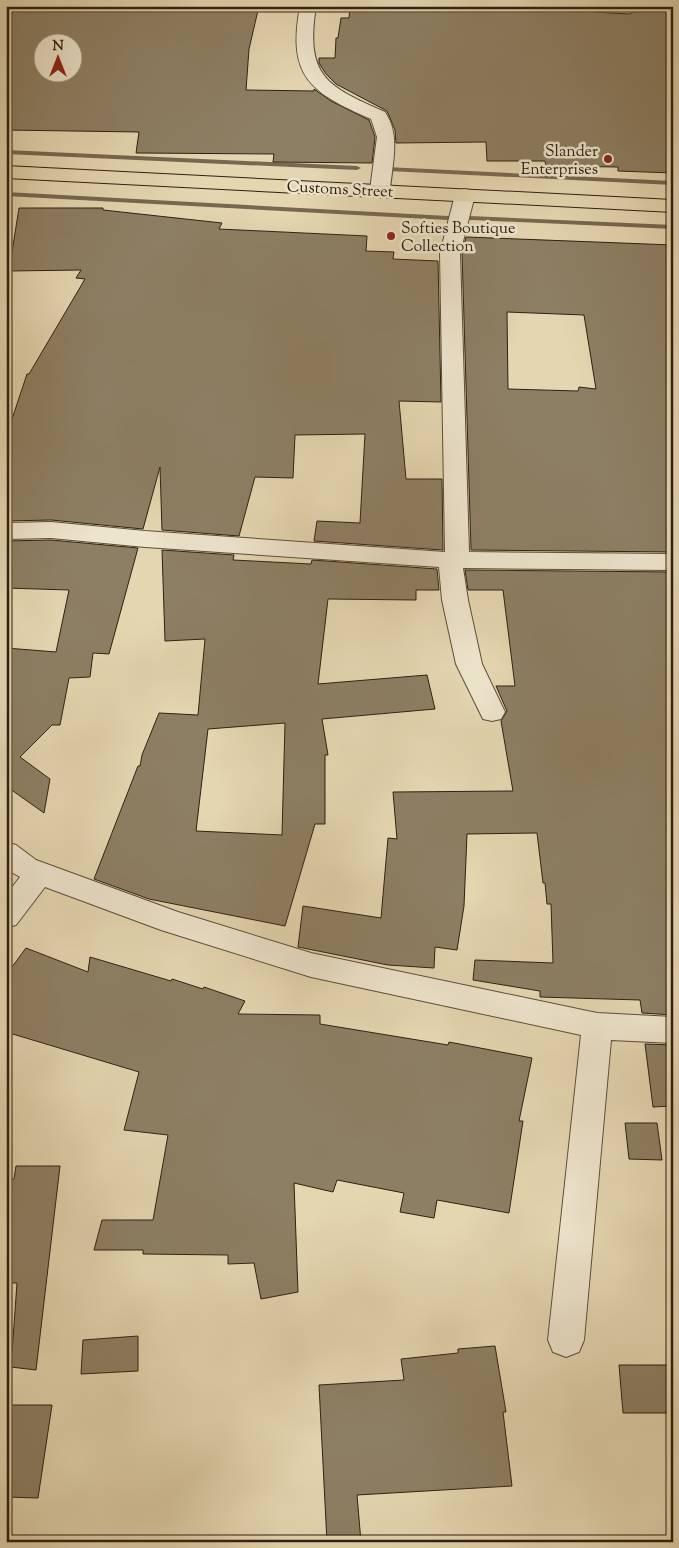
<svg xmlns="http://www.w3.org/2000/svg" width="679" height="1548" font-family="'Sorts Mill Goudy',serif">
  <rect width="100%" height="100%" fill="#e4d6b1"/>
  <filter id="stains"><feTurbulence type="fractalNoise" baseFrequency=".004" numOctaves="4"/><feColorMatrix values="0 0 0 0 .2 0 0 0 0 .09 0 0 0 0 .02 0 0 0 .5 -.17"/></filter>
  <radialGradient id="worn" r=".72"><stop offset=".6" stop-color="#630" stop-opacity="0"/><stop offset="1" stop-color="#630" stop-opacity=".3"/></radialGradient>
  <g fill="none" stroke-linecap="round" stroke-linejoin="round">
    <!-- stream -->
    <g fill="#766851" fill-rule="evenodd">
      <polygon points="6,150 357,166 361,168 357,170 6,154"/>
      <polygon points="386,167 673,181 673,185 389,171 386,171"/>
      <polygon points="6,192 448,216 452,218 448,220 6,196"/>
      <polygon points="469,216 673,225 673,229 472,220 469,220"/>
    </g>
  </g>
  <!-- building -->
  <g fill="#8d7f64" stroke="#2e2111" fill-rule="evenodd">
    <path d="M6 6H114L113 8 218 10 219 6H259L249 49 246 90 314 91V89L331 101 369 120 375 137 372 163 273 162 274 154 136 153 139 132 6 130ZM42 42H72V72H42Z"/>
    <polygon points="350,6 594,6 595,12 629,14 647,6 673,6 673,173 618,171 618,167 546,166 545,161 487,161 486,142 396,143 395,130 387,111 336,84 326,74 319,63 319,58 335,58 336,38 338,38 341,18 349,18"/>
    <polygon points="19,208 103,208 103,210 222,223 219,229 367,236 366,251 394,252 393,259 438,261 441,402 399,401 406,479 442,479 443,550 314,541 317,521 360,523 365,434 295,435 293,478 255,477 239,536 162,530 160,467 143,529 51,520 6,521 6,417 12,419 27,374 29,374 85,279 76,278 81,270 9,271"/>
    <path d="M466 237 673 245V552L471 550 462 253ZM507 312 584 315 596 389 579 387 578 391 508 389Z"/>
    <polygon points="51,540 138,548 109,654 93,653 90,677 69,678 60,725 52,725 20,757 50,779 44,813 6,786 6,648 56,652 69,590 6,588 6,541"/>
    <path d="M162 550 234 555 233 560 311 564 312 560 437 569 439 590H416V600L328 599 318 684 427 675 435 709 322 719 328 755H325V824H315L285 926 149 899 94 879 138 766H140L142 755 159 713 198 715 205 639 165 641ZM285 723 282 835 196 831 208 729Z"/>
    <polygon points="465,570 673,572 673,1015 642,1013 640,1000 540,997 540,991 473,980 475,960 553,963 551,904 547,904 545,883 543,883 537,833 467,834 464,906 457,950 435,947 434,968 388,965 298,947 303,906 381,918 388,838 397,839 393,792 513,791 501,721 507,711 496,686 515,686 503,590 468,590"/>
    <polygon points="26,948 88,972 90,957 171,981 172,979 203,989 204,987 245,1001 238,1014 320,1015 320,1024 448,1045 449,1042 532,1058 519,1121 523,1121 509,1213 437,1200 434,1218 400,1212 404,1193 337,1180 333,1192 294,1183 298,1292 261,1299 254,1263 228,1264 228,1255 143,1254 143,1250 94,1250 102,1220 153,1220 168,1135 124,1130 139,1072 6,1032 6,975"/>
    <polygon points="645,1044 673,1045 673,1106 653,1107"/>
    <polygon points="625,1123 657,1123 662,1160 629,1159"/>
    <polygon points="16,1166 60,1166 36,1370 11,1367 17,1283 6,1283 6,1179 14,1179"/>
    <polygon points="138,1336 138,1371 81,1374 83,1340"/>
    <polygon points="495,1346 506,1412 503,1412 512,1486 357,1495 361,1542 327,1542 319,1385 404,1380 401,1359 458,1353 458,1349"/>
    <polygon points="619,1365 673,1365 673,1413 623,1413"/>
    <polygon points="6,1405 52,1405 38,1498 6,1497"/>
  </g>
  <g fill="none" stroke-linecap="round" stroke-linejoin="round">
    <defs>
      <g id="minor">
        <path d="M300 6H316C305 76 326 86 385 112 401 135 392 165 390 190L387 194 380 196 373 194 370 190 377 137 371 119C310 92 287 77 300 6Z"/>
        <polygon points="465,189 472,191 475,195 460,253 469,552 673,554 673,570 463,568 468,600 482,664 505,712 501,719 492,721 483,719 456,664 442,600 439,567 145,547 51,538 6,539 6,523 51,522 145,531 445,552 440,253 455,195 458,191"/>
        <polygon points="6,842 16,845 36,860 178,912 311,953 597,1013 673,1017 673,1043 611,1040 584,1340 579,1352 566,1357 553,1352 548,1340 581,1035 311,977 161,930 45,887 16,925 6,928 6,895 20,877 6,869"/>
      </g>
      <polygon id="highway" points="6,166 673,200 673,212 6,178"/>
    </defs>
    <!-- minor casing -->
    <use href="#minor" stroke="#5c4e39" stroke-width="2"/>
    <!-- highway casing -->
    <use href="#highway" stroke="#2e2111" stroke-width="2"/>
    <!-- minor -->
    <use href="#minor" fill="#ede4cc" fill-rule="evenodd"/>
    <!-- highway -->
    <use href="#highway" fill="#e4d6b1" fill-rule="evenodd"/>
  </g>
  <!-- markers -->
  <g fill="#8f2418" stroke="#ede4cc" stroke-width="2">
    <circle cx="608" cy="159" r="5"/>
    <circle cx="391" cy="236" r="5"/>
  </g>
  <g text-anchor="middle" stroke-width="5" stroke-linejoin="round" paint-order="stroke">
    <!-- far-poi labels -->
    <g font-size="16" fill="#2e2111" stroke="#ede4cc" text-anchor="end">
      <text x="598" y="156">Slander<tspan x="598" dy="18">Enterprises</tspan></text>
      <text x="401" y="233" text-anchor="start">Softies Boutique<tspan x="401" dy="18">Collection</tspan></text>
    </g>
    <!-- far-street labels -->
    <g font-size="16" fill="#2e2111" stroke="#ede4cc">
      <text transform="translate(340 188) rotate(3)" y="6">Customs Street</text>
    </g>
  </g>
  <!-- margin -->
  <rect width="679" height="1548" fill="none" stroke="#e4d6b1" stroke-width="25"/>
  <rect x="8" y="8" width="664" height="1533" fill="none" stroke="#2e2111" stroke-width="2.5"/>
  <rect x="12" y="12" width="654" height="1523" fill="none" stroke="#2e2111"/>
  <!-- north arrow -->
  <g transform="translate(58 58)"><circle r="24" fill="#ede4cc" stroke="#a19681"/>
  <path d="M0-4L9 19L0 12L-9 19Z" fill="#8f2418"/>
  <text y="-8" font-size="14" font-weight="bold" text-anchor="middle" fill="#2e2111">N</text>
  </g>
  <rect width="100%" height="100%" filter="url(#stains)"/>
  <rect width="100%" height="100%" fill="url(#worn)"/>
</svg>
